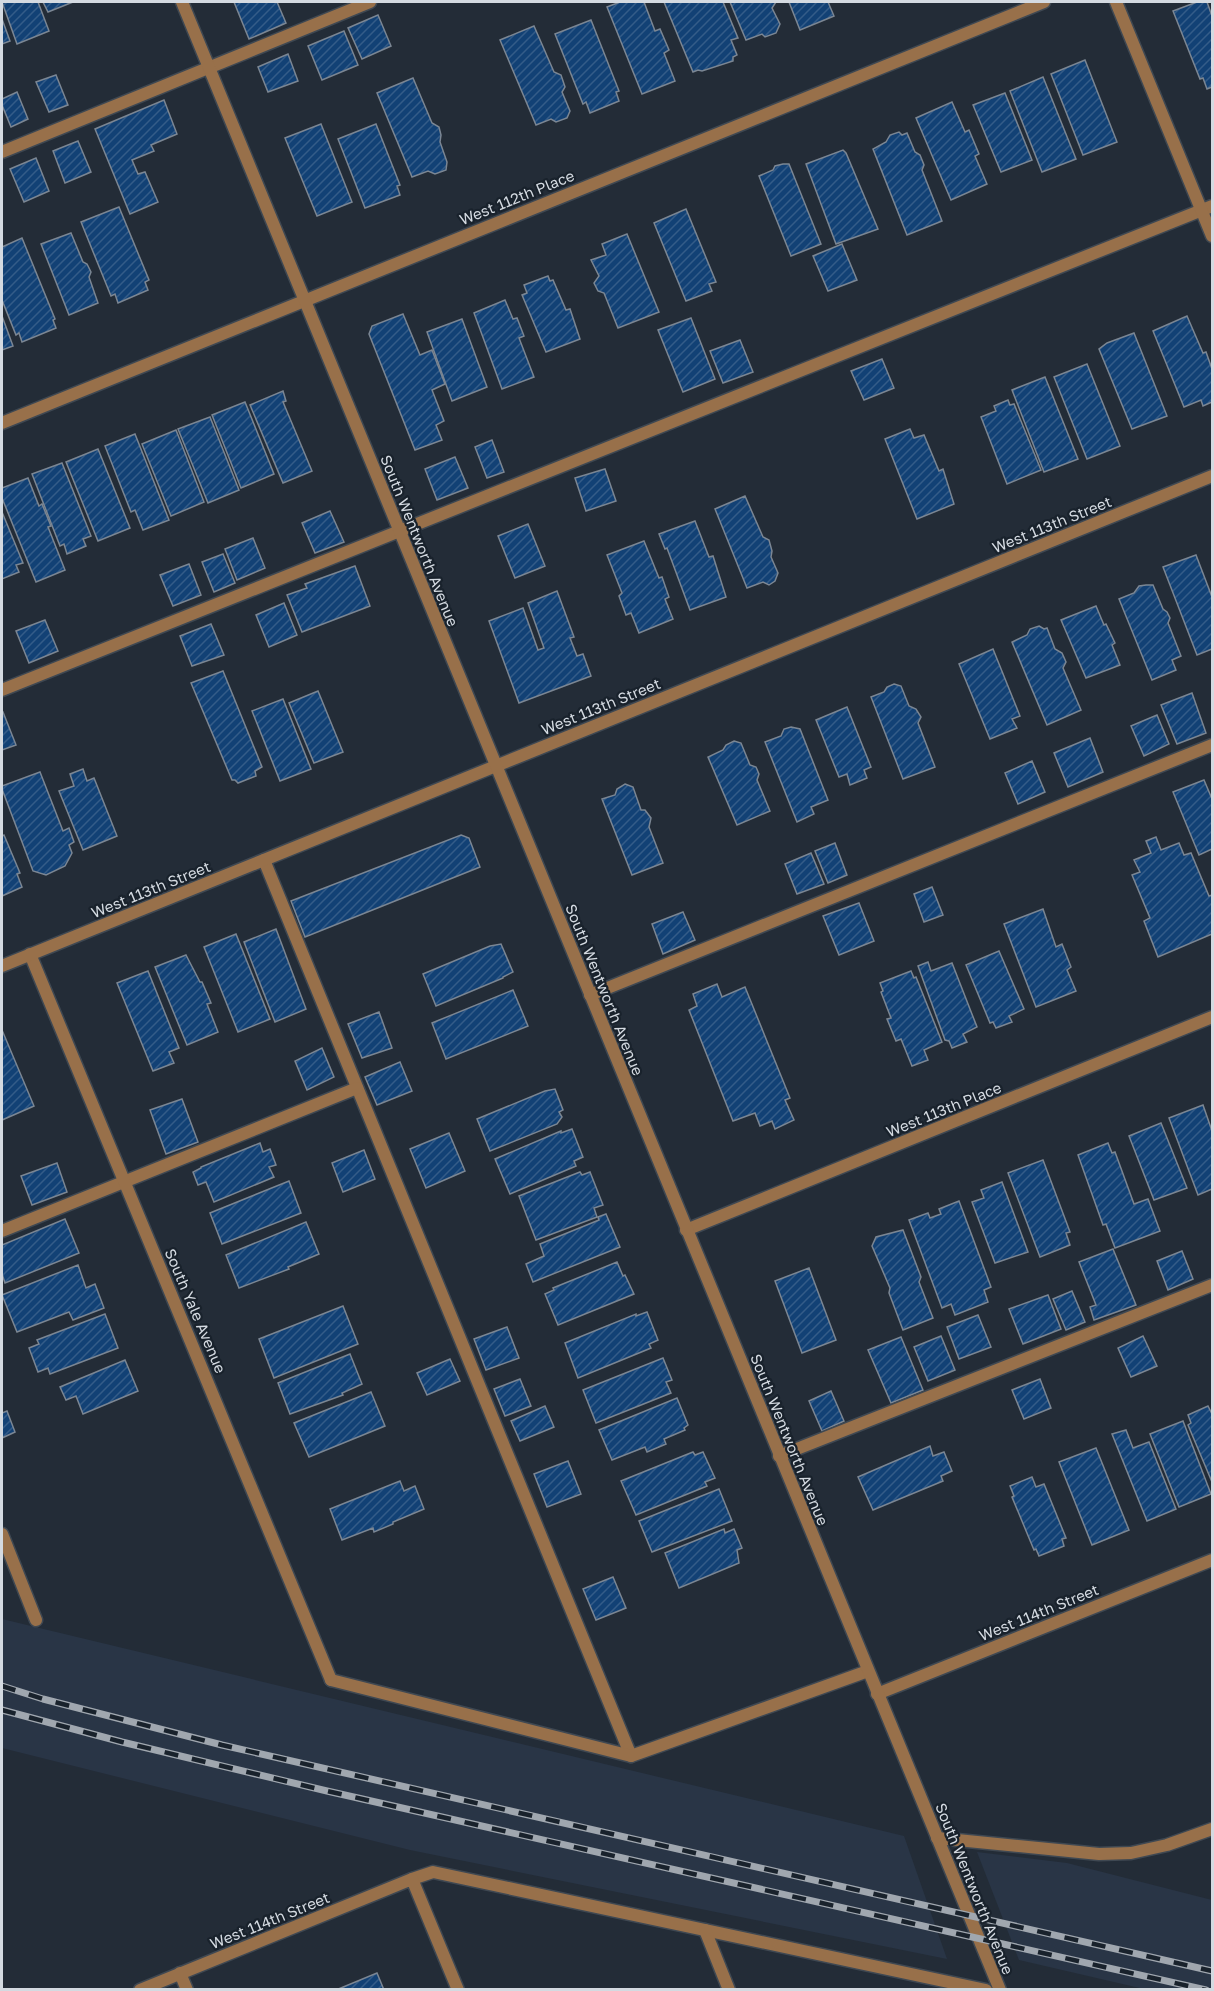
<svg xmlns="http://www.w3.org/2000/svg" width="1214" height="1991" font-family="'Golos Text',sans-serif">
  <defs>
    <pattern id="building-hatch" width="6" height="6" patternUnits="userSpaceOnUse" patternTransform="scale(1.5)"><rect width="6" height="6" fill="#124175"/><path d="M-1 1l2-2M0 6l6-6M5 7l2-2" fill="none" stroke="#345c88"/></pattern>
  </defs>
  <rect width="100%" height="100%" fill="#232c37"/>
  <!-- built -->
  <g fill="#293546">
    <polygon points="2,1619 904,1836 947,1959 410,1850 2,1748"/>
    <polygon points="977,1852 1067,1863 1212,1900 1212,1989 1144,1989 1019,1960"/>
  </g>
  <!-- building -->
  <g fill="url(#building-hatch)" stroke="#7b8693" stroke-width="1.5">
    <polygon points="2,2 38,2 49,31 17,44"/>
    <polygon points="43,2 73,2 48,12"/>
    <polygon points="234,2 277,2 286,23 249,39"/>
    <polygon points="620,2 644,2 655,31 660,29 669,50 664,53 675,81 642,94 607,7"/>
    <polygon points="664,2 723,2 738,38 731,40 737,55 733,57 733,61 702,71 698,70 693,72"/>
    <polygon points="730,2 776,2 772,8 780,24 776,33 765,37 762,34 746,40"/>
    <polygon points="789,2 828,2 834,16 800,30"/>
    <polygon points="1197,2 1207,2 1212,16 1212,87 1207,89 1203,78 1200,79 1173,11"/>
    <polygon points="378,15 391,46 362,59 348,28"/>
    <polygon points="2,19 10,41 2,44"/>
    <polygon points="591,20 619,91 616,92 619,101 590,113 586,102 583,104 555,34"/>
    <polygon points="534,26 554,72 561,75 565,87 562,92 570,111 567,118 556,122 551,119 536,125 500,40"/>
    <polygon points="344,31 358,65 322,80 308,46"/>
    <polygon points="288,54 298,81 268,92 258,67"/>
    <polygon points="1085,60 1117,142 1083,155 1051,74"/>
    <polygon points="56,75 68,105 49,112 36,82"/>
    <polygon points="1043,77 1076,159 1042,172 1010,91"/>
    <polygon points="413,78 432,123 439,127 441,135 440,142 447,162 446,170 435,174 428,171 412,177 377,93"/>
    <polygon points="17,92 28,119 11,127 2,105 2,99"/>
    <polygon points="1005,93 1032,160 1001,172 973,105"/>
    <polygon points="164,100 177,134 151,145 154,151 132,160 138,174 145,172 158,202 130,214 95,129"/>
    <polygon points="952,102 965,132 969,130 979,154 975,156 987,184 951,200 916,118"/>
    <polygon points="321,124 352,202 317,216 285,138"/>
    <polygon points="376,124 400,185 397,186 400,195 365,208 338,139"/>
    <polygon points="899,132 902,135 907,133 915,152 920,155 924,165 922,170 942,221 907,235 873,149 886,142 890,135"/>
    <polygon points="78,141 91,172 65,183 53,151"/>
    <polygon points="843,150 846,153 878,229 836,244 806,164"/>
    <polygon points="36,158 49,191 24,202 10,169"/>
    <polygon points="783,164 789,164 821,244 791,256 759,176 773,170 775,166"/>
    <polygon points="119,207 149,280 145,282 148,290 118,303 115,294 111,296 81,222"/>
    <polygon points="686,209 716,282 709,284 712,291 686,301 654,223"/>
    <polygon points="71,233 83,262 87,264 91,272 89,277 98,303 69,315 41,244"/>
    <polygon points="627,234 659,312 618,328 604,293 598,291 594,283 599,276 591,260 606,255 602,244"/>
    <polygon points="22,238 55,319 53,320 56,328 22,342 19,333 16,335 2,300 2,247"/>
    <polygon points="842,244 857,280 828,291 813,256"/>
    <polygon points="548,276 550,281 553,280 566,310 570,309 580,339 546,352 522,295 527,293 524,285"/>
    <polygon points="505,300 513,319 517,318 524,336 519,338 534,377 502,389 474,313"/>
    <polygon points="403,314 420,355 432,350 445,384 432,390 444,421 436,425 442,440 415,450 369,334 372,326"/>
    <polygon points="2,316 13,346 2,350"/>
    <polygon points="1187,316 1203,353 1206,352 1212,369 1212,402 1203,406 1201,400 1184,407 1153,331"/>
    <polygon points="691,318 715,379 683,392 658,330"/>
    <polygon points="462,319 487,387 452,401 427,332"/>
    <polygon points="1134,333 1167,416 1132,429 1099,349 1107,343"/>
    <polygon points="740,340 753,372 723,383 710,351"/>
    <polygon points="882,359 894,388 864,400 851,371"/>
    <polygon points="1087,364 1120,446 1087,459 1054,377"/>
    <polygon points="1045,377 1078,459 1044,472 1012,390"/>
    <polygon points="283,391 286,401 283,402 312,471 283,483 250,405"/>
    <polygon points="1008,400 1010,405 1014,404 1041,470 1007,484 981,417 996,411 994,406"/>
    <polygon points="245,402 274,474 241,488 212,415"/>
    <polygon points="210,417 239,490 208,503 178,429"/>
    <polygon points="910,429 914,438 924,435 939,471 943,469 954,504 917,519 885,439"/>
    <polygon points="176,430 204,502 171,516 142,444"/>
    <polygon points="135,434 169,520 143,530 135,510 131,512 105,446"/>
    <polygon points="492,440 504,472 487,478 475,447"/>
    <polygon points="98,449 130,528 98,541 66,462"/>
    <polygon points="455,457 468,488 437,500 425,469"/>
    <polygon points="62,463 91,536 83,539 86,546 67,554 64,544 60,546 32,474"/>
    <polygon points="605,469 616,501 586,511 575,478"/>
    <polygon points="28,478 39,506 42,504 51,526 48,527 65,570 36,582 2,498 2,488"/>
    <polygon points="745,496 763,537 769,540 772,551 771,557 778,573 775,581 769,585 763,582 747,588 715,509"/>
    <polygon points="330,511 344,542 315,553 302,523"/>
    <polygon points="2,512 23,563 16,565 19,572 2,579"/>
    <polygon points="695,521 709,557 713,556 726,597 690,610 667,548 665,549 659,534"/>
    <polygon points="528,524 545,566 515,578 498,536"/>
    <polygon points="253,538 265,568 237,580 225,549"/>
    <polygon points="644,541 659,578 662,577 669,597 665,599 673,619 639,633 631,613 626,615 619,596 622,593 607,555"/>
    <polygon points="223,554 235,583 214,592 202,562"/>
    <polygon points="1196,555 1212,597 1212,649 1197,655 1163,567"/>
    <polygon points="189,564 201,595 173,606 160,575"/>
    <polygon points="355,566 370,606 302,632 287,595 307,588 305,584"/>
    <polygon points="1146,585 1153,585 1163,609 1167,612 1170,618 1168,623 1181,656 1172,660 1176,670 1152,680 1119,599 1134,593 1139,586"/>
    <polygon points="557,591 574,637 570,638 577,656 583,654 591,676 519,703 489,621 523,608 538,650 544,648 528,603"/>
    <polygon points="284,603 297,635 269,647 256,615"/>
    <polygon points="1096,606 1104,625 1106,624 1115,643 1112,645 1120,665 1086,678 1061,620"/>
    <polygon points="45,620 58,651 29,663 16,631"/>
    <polygon points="211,624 224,655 192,666 180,636"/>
    <polygon points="1039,626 1044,629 1047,628 1055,649 1062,653 1066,662 1063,668 1081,710 1047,725 1012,642 1027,635 1030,629"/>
    <polygon points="993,649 1020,716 1012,719 1017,728 990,739 959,664"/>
    <polygon points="223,671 262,767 255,771 256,776 238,783 235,780 232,780 191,683"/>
    <polygon points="894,684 901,686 909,706 916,709 921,717 918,723 935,767 903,779 871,697 884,692 887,687"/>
    <polygon points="318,691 343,752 314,763 289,703"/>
    <polygon points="1192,693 1206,733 1177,744 1161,705"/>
    <polygon points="283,699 311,769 280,781 252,711"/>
    <polygon points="847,707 871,767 864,770 867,778 850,785 847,774 839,777 816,720"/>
    <polygon points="3,712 16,745 2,750 2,713"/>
    <polygon points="1157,715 1169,744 1144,756 1131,726"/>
    <polygon points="791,727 800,729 828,800 811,807 814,814 797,822 765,742 781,736 784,729"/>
    <polygon points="1090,738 1103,772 1068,787 1054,753"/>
    <polygon points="734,741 741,743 750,765 756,767 759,774 757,780 770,811 737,825 708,757 723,750 726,745"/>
    <polygon points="1032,761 1045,792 1018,804 1005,773"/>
    <polygon points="83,769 87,781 94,778 117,836 83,850 59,791 74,786 70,774"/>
    <polygon points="40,772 63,831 69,828 74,842 69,845 72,853 65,866 46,875 33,871 2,789 2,786"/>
    <polygon points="1204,780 1212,799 1212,849 1199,855 1173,792"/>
    <polygon points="625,784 633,787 641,810 645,810 651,818 649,827 663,863 632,875 602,799 615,795 617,789"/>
    <polygon points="4,835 20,873 17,874 22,887 2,896 2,836"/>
    <polygon points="461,835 469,838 480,867 305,937 291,901"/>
    <polygon points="1156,837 1161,850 1179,843 1184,855 1191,853 1209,896 1212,895 1212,934 1158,957 1144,921 1150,918 1132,875 1140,872 1134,860 1151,853 1146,841"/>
    <polygon points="835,843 847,875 828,883 815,851"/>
    <polygon points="811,853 824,884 797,894 785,864"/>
    <polygon points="932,887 943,915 924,922 914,894"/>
    <polygon points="859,903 874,941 839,955 823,916"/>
    <polygon points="1043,909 1056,947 1062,944 1071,967 1067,970 1076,991 1036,1007 1004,924"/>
    <polygon points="683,912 695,940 663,954 652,924"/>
    <polygon points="276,929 306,1009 275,1022 244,942"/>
    <polygon points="236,934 270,1019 238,1032 204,947"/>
    <polygon points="501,944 513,972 503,977 503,978 436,1006 423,974 490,946"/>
    <polygon points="999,951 1024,1009 1009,1016 1012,1022 996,1028 993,1022 990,1023 966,965"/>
    <polygon points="186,955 200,982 202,982 211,1003 207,1004 218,1032 187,1045 155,967"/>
    <polygon points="928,962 931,971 952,963 977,1027 963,1034 967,1042 952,1048 949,1041 945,1040 918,966"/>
    <polygon points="148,971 179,1048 169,1052 174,1063 153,1071 117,983"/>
    <polygon points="911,971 914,978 916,977 942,1042 924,1050 928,1060 912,1066 901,1039 896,1041 887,1019 891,1018 881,992 883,991 880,983"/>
    <polygon points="717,984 722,997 745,987 790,1098 785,1100 794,1120 775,1129 772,1121 760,1126 755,1113 733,1121 689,1010 697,1006 693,994"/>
    <polygon points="513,990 528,1026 446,1059 432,1023"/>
    <polygon points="379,1012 392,1048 362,1058 348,1024"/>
    <polygon points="2,1030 34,1106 2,1120"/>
    <polygon points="322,1048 334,1077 307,1090 295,1061"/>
    <polygon points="400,1062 412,1091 377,1105 365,1077"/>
    <polygon points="555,1089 563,1110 559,1112 562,1117 557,1124 490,1151 477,1119 545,1091"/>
    <polygon points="182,1099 198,1142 166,1154 150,1110"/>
    <polygon points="1203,1105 1212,1131 1212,1189 1198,1195 1169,1118"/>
    <polygon points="1161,1123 1187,1188 1154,1200 1129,1136"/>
    <polygon points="572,1129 583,1157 574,1161 576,1166 510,1194 495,1159 561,1131 561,1133"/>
    <polygon points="449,1133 465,1171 426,1188 410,1149"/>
    <polygon points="260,1143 263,1152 270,1149 276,1165 269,1167 274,1177 214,1202 206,1182 198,1185 193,1172 201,1168 201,1167"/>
    <polygon points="1108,1143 1112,1153 1115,1152 1134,1204 1148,1199 1160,1231 1115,1248 1106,1224 1103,1225 1078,1155"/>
    <polygon points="364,1150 375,1179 343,1192 332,1163"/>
    <polygon points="1043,1160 1070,1232 1066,1233 1070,1245 1040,1257 1008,1173"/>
    <polygon points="57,1163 67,1192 32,1205 21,1176"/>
    <polygon points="580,1172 582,1175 590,1172 603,1205 594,1208 597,1217 536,1240 519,1196"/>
    <polygon points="289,1181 301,1213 222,1244 210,1213"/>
    <polygon points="1002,1182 1028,1252 995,1263 972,1202 984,1198 981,1190"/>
    <polygon points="959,1201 991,1287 984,1290 988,1302 955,1315 951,1304 942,1308 909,1220 928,1213 930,1218 941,1214 939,1209"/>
    <polygon points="606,1214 620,1247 533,1282 526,1264 544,1256 540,1244 599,1220 598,1217"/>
    <polygon points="65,1219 79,1253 5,1283 2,1274 2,1245"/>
    <polygon points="306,1222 319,1254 288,1267 289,1269 239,1288 226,1255"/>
    <polygon points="903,1230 921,1277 919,1282 933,1318 903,1330 889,1293 890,1288 872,1246 876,1237"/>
    <polygon points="1113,1249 1136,1305 1094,1320 1090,1307 1096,1305 1079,1262"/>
    <polygon points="1182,1251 1193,1279 1168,1290 1157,1261"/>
    <polygon points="617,1262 623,1276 625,1275 634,1294 558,1325 545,1294 554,1290 553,1288"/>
    <polygon points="78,1265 86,1288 95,1284 104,1308 73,1320 69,1312 17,1332 2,1295"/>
    <polygon points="809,1268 836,1340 802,1353 775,1281"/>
    <polygon points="1072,1291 1085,1322 1066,1330 1053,1299"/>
    <polygon points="1048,1295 1061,1329 1023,1344 1009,1309"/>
    <polygon points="343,1306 358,1344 274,1378 259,1339"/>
    <polygon points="647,1312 658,1340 649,1344 651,1348 578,1378 565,1343 636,1314 636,1316"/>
    <polygon points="105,1314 118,1348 50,1374 48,1368 38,1372 29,1348 39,1344 37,1340"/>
    <polygon points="978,1315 991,1347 959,1359 947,1327"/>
    <polygon points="507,1327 519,1358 486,1370 474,1339"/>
    <polygon points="941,1336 955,1370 928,1381 914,1347"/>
    <polygon points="1143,1336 1157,1366 1131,1377 1118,1348"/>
    <polygon points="901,1337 923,1390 891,1403 868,1350"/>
    <polygon points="350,1354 362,1384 342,1393 343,1395 290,1414 278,1383"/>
    <polygon points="663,1358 672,1380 666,1382 671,1393 596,1423 583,1390"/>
    <polygon points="450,1359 460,1381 427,1395 417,1373"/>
    <polygon points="125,1360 138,1391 83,1414 76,1396 66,1400 60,1387"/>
    <polygon points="520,1379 531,1406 505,1416 494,1389"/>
    <polygon points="1040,1379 1051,1408 1024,1419 1012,1390"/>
    <polygon points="831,1391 844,1421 822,1431 809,1401"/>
    <polygon points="371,1392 385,1426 309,1457 294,1423"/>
    <polygon points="677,1398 688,1425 684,1428 685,1430 664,1439 666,1444 647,1452 645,1447 612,1460 599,1430"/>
    <polygon points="545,1406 554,1427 520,1441 511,1421"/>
    <polygon points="1208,1406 1212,1414 1212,1482 1188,1425 1191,1423 1188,1415"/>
    <polygon points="7,1411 15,1432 2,1438 2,1413"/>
    <polygon points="1183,1421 1211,1494 1179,1507 1150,1434"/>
    <polygon points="1126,1430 1133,1448 1149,1442 1176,1509 1147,1521 1112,1434"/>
    <polygon points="930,1446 933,1456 944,1452 952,1471 941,1476 943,1481 873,1510 858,1477"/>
    <polygon points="1096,1448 1129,1530 1092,1545 1059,1462"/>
    <polygon points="693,1452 695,1455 703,1452 715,1478 705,1482 707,1486 636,1515 621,1481"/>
    <polygon points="568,1461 581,1494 547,1507 534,1474"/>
    <polygon points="1032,1477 1036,1487 1044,1484 1066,1538 1062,1539 1064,1546 1039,1556 1036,1549 1034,1550 1012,1497 1014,1496 1010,1486"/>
    <polygon points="400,1481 404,1491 415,1486 424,1509 393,1522 393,1524 374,1532 373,1528 342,1540 330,1509"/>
    <polygon points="719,1489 732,1521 652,1552 639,1521"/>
    <polygon points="724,1529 725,1533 734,1529 742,1548 737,1550 739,1563 679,1588 665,1553"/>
    <polygon points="613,1577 626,1608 596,1620 583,1589"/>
    <polygon points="377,1973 384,1990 336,1990"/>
  </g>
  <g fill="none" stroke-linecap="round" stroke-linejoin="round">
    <defs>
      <g id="service">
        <polyline points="2,152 370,2"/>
        <polyline points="2,690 1212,206"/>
        <polyline points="264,860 631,1756"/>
        <polyline points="590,995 1212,745"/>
        <polyline points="2,1231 357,1088"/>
        <polyline points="779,1456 1212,1285"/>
        <polyline points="2,1534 36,1620"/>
        <polyline points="331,1680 631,1756 868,1671"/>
        <polyline points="937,1838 1099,1854 1131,1853 1167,1845 1212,1829"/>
        <polyline points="412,1879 433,1872 986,1990"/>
        <polyline points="705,1930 729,1990"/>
        <polyline points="180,1973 187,1990"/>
      </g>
      <g id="minor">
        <polyline points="1116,2 1212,236"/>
        <polyline points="2,423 1044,2"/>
        <polyline points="30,954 331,1680"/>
        <polyline points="2,966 1212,476"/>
        <polyline points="686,1230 1212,1017"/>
        <polyline points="877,1694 1212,1560"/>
        <polyline points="140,1990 412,1879 458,1990"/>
      </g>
      <polyline id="tertiary" points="182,2 1000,1990"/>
    </defs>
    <!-- service casing -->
    <use href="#service" stroke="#3f4852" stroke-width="15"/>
    <!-- minor casing -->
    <use href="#minor" stroke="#3f4852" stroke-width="15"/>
    <!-- tertiary casing -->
    <use href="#tertiary" stroke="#3f4852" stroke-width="15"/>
    <!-- service -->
    <use href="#service" stroke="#98704a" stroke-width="12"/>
    <!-- minor -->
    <use href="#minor" stroke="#98704a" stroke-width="12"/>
    <!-- tertiary -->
    <use href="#tertiary" stroke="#98704a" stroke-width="12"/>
    <defs>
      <g id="rail">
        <polyline points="2,1686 43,1699 222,1745 1212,1971"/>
        <polyline points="2,1710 122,1742 327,1791 1206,1990"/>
      </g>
    </defs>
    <!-- rail casing -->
    <use href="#rail" stroke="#a0a7af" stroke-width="7"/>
    <!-- rail -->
    <use href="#rail" stroke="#19222c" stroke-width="4.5" stroke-dasharray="14" stroke-linecap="butt"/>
  </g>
  <g text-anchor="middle" stroke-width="4.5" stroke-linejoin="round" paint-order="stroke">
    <!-- street labels -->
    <g font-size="15" fill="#d4dae1" stroke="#19222c">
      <text transform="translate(517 198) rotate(-22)" y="5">West 112th Place</text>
      <text transform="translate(1052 525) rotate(-22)" y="5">West 113th Street</text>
      <text transform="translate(419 541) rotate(68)" y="5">South Wentworth Avenue</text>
      <text transform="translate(601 707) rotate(-22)" y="5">West 113th Street</text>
      <text transform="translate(151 890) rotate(-22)" y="5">West 113th Street</text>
      <text transform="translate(604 990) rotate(68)" y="5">South Wentworth Avenue</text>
      <text transform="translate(944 1110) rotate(-22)" y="5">West 113th Place</text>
      <text transform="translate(195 1311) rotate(67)" y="5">South Yale Avenue</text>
      <text transform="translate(789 1440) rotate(68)" y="5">South Wentworth Avenue</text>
      <text transform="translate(1039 1613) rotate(-22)" y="5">West 114th Street</text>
      <text transform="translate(974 1889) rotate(68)" y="5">South Wentworth Avenue</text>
      <text transform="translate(270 1921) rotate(-22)" y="5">West 114th Street</text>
    </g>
  </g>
  <!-- border -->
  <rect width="1214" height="1991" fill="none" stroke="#d4dae1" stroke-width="6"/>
</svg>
